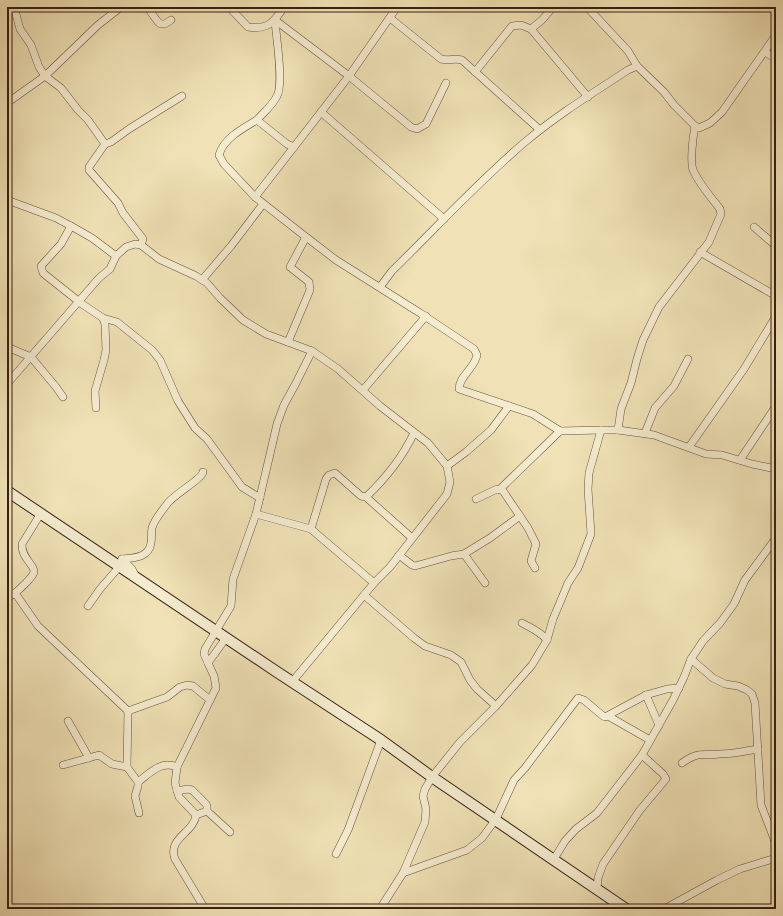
<svg xmlns="http://www.w3.org/2000/svg" width="783" height="916" font-family="Cardo,serif">
  <rect width="100%" height="100%" fill="#f0e2b6"/>
  <filter id="stains"><feTurbulence type="fractalNoise" baseFrequency=".005" numOctaves="4"/><feColorMatrix values="0 0 0 0 .2 0 0 0 0 .09 0 0 0 0 .02 0 0 0 .5 -.17"/></filter>
  <radialGradient id="worn" r=".72"><stop offset=".6" stop-color="#630" stop-opacity="0"/><stop offset="1" stop-color="#630" stop-opacity=".3"/></radialGradient>
  <g fill="none" stroke-linecap="round" stroke-linejoin="round">
    <defs>
      <g id="street">
        <polyline points="14,7 20,29 31,45 39,67 45,76 61,88 78,110 88,120 105,144 111,142 129,129 182,96"/>
        <polyline points="147,7 158,22 161,24 165,24 171,20"/>
        <path d="M229 7 248 27C268 30 274 22 284 7"/>
        <polyline points="553,7 542,20 531,29 588,97"/>
        <polyline points="587,7 628,51 637,66 664,92 674,105 695,126 699,128 710,123 722,112 776,35"/>
        <path d="M390 18 441 59C449 61 454 58 462 60L540 130"/>
        <polyline points="275,20 349,76 411,127 417,129 426,124 446,83"/>
        <polyline points="765,52 776,59"/>
        <polyline points="475,72 512,26 521,25 531,29"/>
        <polyline points="7,103 45,76 98,25 121,7"/>
        <polyline points="321,112 444,219"/>
        <path d="M257 120C243 128 223 139 219 155L224 164 255 197 306 237 336 260 420 313 474 349 477 355C475 368 459 376 459 389L533 414 560 431 601 430"/>
        <polyline points="105,144 89,167 89,170 118,203 123,213 143,239 141,245"/>
        <polyline points="294,147 349,76 397,7"/>
        <path d="M255 197 294 147 287 144 257 120C263 113 273 105 277 96 284 83 276 37 275 20"/>
        <polyline points="7,200 56,218 71,226 61,244 41,266 43,273 82,304 103,318 117,322 152,350 160,360 178,401 195,428 207,439 242,487 260,498"/>
        <polyline points="71,226 92,238 116,256"/>
        <polyline points="754,227 776,246"/>
        <polyline points="700,252 776,296"/>
        <polyline points="202,280 231,246 263,204"/>
        <path d="M380 287 392 271C436 228 478 182 525 142 557 115 593 93 628 70L637 66"/>
        <polyline points="288,342 310,290 309,282 290,267 306,237"/>
        <polyline points="7,347 31,357 56,387 63,397"/>
        <polyline points="7,384 99,278 110,269 116,256 126,247 135,244 141,245 159,259 196,276 207,283 220,298 243,320 266,334 312,351 338,369 380,406 428,443 447,466 450,482 447,494 390,567 374,583 292,682"/>
        <polyline points="363,390 426,316"/>
        <polyline points="96,408 95,391 104,360 106,350 105,324 103,318"/>
        <polyline points="618,430 654,435 706,454 722,455 752,464 776,469"/>
        <polyline points="645,433 655,408 674,386 688,359"/>
        <polyline points="689,447 744,369 776,316"/>
        <polyline points="740,460 776,406"/>
        <polyline points="447,466 466,452 491,430 509,406"/>
        <polyline points="500,489 560,431"/>
        <polyline points="366,497 412,538"/>
        <polyline points="476,499 497,489 503,491 528,528 536,544 531,561 535,568"/>
        <path d="M41 513 22 544C21 558 35 565 34 572 33 577 20 589 15 593L38 626 128 711 167 697 180 687 187 685 193 686 210 700"/>
        <path d="M256 514 311 529 326 479 329 475 335 473 361 496 366 497C385 479 403 456 414 433"/>
        <polyline points="311,529 374,583"/>
        <polyline points="464,554 485,583"/>
        <polyline points="399,555 412,565 415,566 451,556 464,554 490,538 520,516"/>
        <path d="M122 559C133 558 149 558 151 543 152 538 151 533 152 528 154 520 162 511 167 504 173 495 202 479 203 472"/>
        <polyline points="122,559 132,569 135,575"/>
        <polyline points="364,595 414,638 425,646 451,655 461,662 470,680 477,689 496,706"/>
        <polyline points="7,598 15,593"/>
        <polyline points="88,606 100,589 119,567"/>
        <path d="M522 623C531 628 541 632 547 640"/>
        <polyline points="691,659 713,678 725,684 738,686 747,690 752,694 755,703 761,805 776,844"/>
        <polyline points="208,663 204,654 205,649 231,606 233,579 256,514 277,424 284,405 296,383 312,351"/>
        <polyline points="646,695 659,725"/>
        <polyline points="128,711 127,767 138,782 138,786 135,796 139,813"/>
        <polyline points="7,713 8,714"/>
        <polyline points="608,716 650,740"/>
        <polyline points="68,721 89,758"/>
        <path d="M682 763C698 751 702 756 720 754 733 754 745 751 758 749"/>
        <polyline points="63,765 99,755 112,764 127,767"/>
        <path d="M138 782C150 773 161 760 177 767"/>
        <polyline points="177,791 188,789 192,790 206,804 207,806 207,811"/>
        <polyline points="196,815 207,811 230,832"/>
        <polyline points="336,854 348,830 381,740"/>
        <polyline points="554,859 565,841 576,829 597,813 642,755 673,700 684,677 691,659 703,641 720,623 734,604 745,580 776,538"/>
        <polyline points="403,873 467,850 482,838 496,819 514,780 525,768 578,698 584,700 603,716 605,717 646,695 667,689 679,688"/>
        <polyline points="597,888 598,878 603,864 640,810 666,779 663,774 642,755"/>
        <path d="M205 909 175 859C167 838 194 833 196 815L179 797 175 783 177 767 216 688 214 676 208 663 226 638"/>
        <path d="M380 909 403 873 425 822 426 809 423 796 425 789 432 777 460 742 496 706 532 665 547 640 553 619 561 600 568 583 578 568 591 534 588 489 589 473 601 430H618L621 409 631 383 637 359 643 340 659 307 709 242 721 214 720 209C711 197 699 184 693 170 690 161 693 136 695 126"/>
        <polyline points="664,909 717,880 740,869 776,858"/>
      </g>
      <polyline id="secondary" points="7,491 277,672 381,740 432,777 626,909"/>
    </defs>
    <!-- street casing -->
    <use href="#street" stroke="#65503a" stroke-width="8"/>
    <!-- secondary casing -->
    <use href="#secondary" stroke="#371f11" stroke-width="12"/>
    <!-- street -->
    <use href="#street" stroke="#f5ecd0" stroke-width="7"/>
    <!-- secondary -->
    <use href="#secondary" stroke="#f5ecd0" stroke-width="10"/>
  </g>
  <!-- margin -->
  <rect width="783" height="916" fill="none" stroke="#f0e2b6" stroke-width="24"/>
  <rect x="8" y="8" width="767" height="900" fill="none" stroke="#371f11" stroke-width="2"/>
  <rect x="12" y="12" width="759" height="892" fill="none" stroke="#371f11"/>
  <rect width="100%" height="100%" filter="url(#stains)"/>
  <rect width="100%" height="100%" fill="url(#worn)"/>
</svg>
